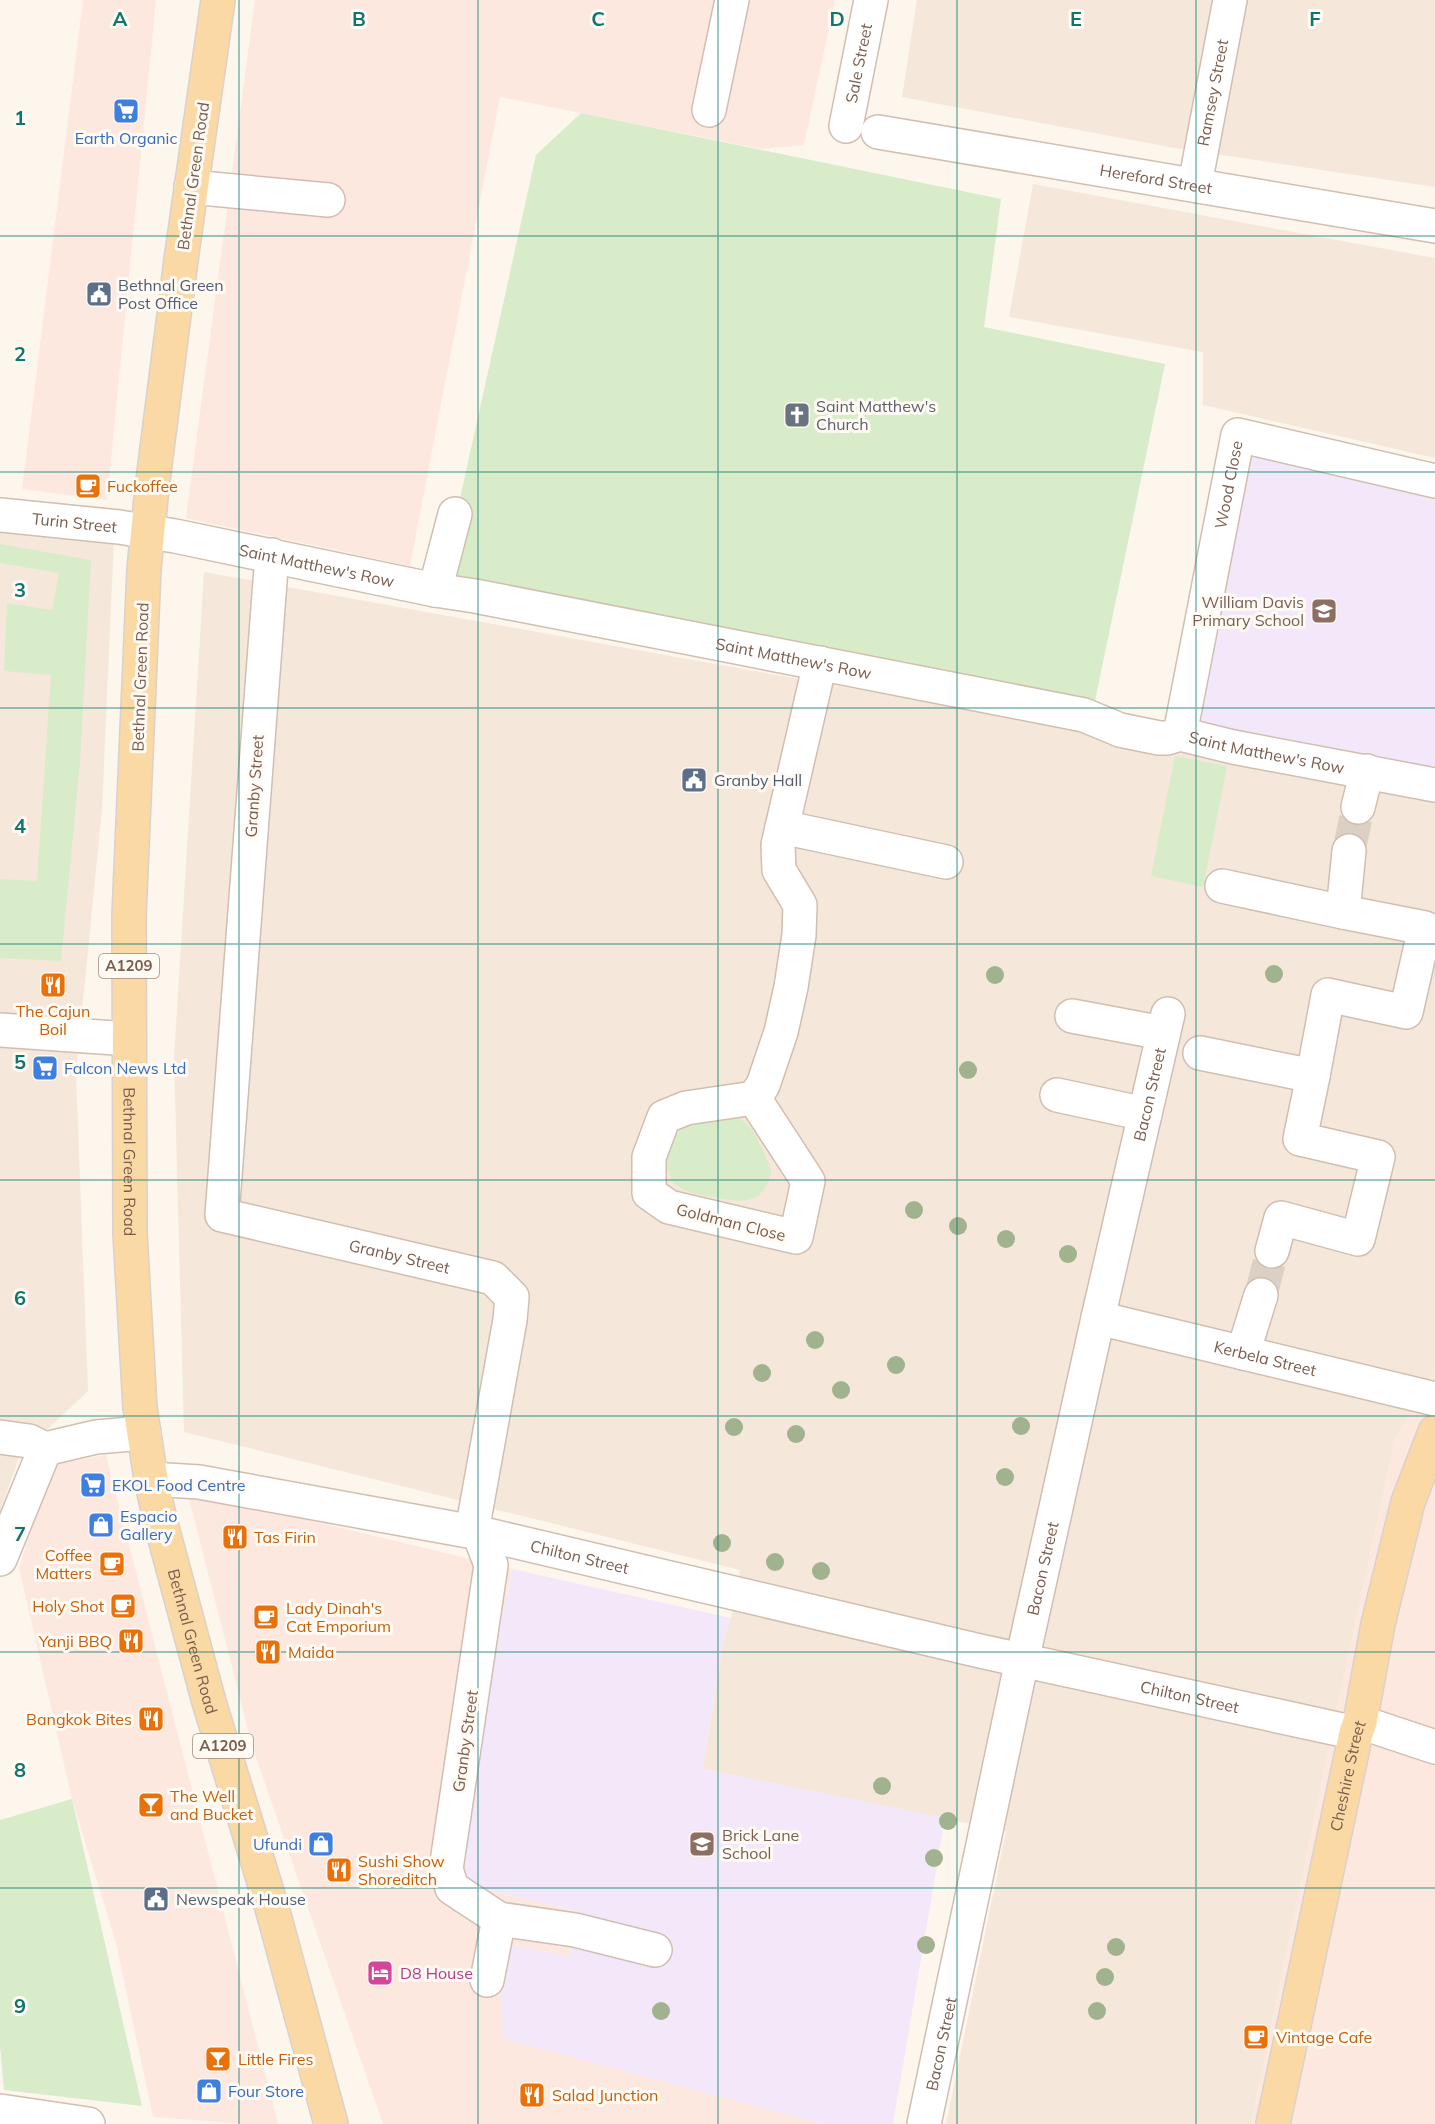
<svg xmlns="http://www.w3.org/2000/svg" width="1435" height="2124" font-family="Mulish,sans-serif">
  <rect width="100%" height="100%" fill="#fdf6ec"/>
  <!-- residential -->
  <g fill="#f5e8da">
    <polygon points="917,0 1435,0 1435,187 1169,147 902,97"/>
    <polygon points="1033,184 1435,258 1435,458 1203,405 1203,352 1009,317"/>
    <polygon points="0,523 114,539 102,809 76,1073 88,1391 20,1455 0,1511"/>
    <polygon points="204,572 1116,736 1435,801 1435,1370 1395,1439 1338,1704 1251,2124 946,2124 1006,1831 703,1769 723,1643 731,1618 740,1570 184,1432 174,1058"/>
  </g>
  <!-- commercial -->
  <g fill="#fde8e0">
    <polygon points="83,0 156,0 107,500 22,489"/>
    <polygon points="255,0 835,0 804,145 761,149 500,97 410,566 186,518"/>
    <polygon points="1435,1370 1435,2124 1251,2124 1338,1704 1395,1439"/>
    <polygon points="106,1455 278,2124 247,2124 153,2117 116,1943 72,1799 19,1568 50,1465"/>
    <polygon points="187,1491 512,1569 485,1703 465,1885 580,1912 569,1957 514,1945 503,2039 823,2124 383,2124 253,1749"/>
  </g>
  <!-- education -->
  <g fill="#f3e8fa">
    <polygon points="1245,439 1435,485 1435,780 1190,736"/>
    <polygon points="512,1569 731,1618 723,1643 703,1769 945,1818 893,2124 823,2124 503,2039 501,1997 504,1958 514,1945 569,1957 580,1912 465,1885 460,1870 485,1703"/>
  </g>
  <!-- green -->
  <g fill="#d8ecc9">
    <polygon points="581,113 1001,199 984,327 1165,364 1095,701 443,575 536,155"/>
    <polygon points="0,544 91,560 80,762 61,961 0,958 0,879 37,881 51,675 4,671 7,603 52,610 59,573 0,563"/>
    <polygon points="1175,756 1227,766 1203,887 1151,876"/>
    <path d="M729 1116C752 1116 762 1150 771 1168 772 1178 764 1194 754 1198 742 1203 730 1200 718 1198 690 1193 662 1190 668 1154 674 1121 701 1122 729 1116Z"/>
    <polygon points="72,1799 142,2106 4,2090 0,2046 0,1820"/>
  </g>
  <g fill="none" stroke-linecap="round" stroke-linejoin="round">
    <!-- minor-tunnel -->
    <g stroke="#dcd0c4" stroke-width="33" stroke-dasharray="33 16" stroke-linecap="butt">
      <polyline points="1349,851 1358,807"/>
      <polyline points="1261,1295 1272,1251"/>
    </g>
    <defs>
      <g id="minor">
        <polyline points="709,110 732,0"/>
        <path id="s1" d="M846 126 871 0"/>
        <path id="s2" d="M878 132 1435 226"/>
        <path id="s3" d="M1195 184 1230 0"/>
        <polyline points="191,187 328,200"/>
        <path id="s4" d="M0 515 119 527 175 536 435 590 475 596 1084 715 1120 730 1159 738H1167L1180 734 1233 747 1435 785"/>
        <path id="s5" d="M272 555 222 1215 493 1278 512 1297 510 1320 474 1520 491 1565 446 1869 452 1888 499 1919 487 1980"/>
        <polyline points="435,590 455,514"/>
        <path id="s6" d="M1180 734 1238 435 1435 481"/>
        <polyline points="1358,807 1367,771"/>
        <polyline points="782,827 946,862"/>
        <polyline points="1222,886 1343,912 1349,851"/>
        <polyline points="1072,1016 1163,1033"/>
        <polyline points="0,1030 129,1039"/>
        <polyline points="1200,1053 1313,1076 1328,995 1406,1012 1425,928 1343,912"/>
        <polyline points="1057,1095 1145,1114"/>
        <polyline points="754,1098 808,1181 796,1237 669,1207 649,1193 649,1157 664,1117 686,1108 754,1098 763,1085 781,1032 791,987 799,935 800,905 779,870 778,845 820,663"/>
        <polyline points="1272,1251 1281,1218 1358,1239 1378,1157 1300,1139 1313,1076"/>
        <path id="s7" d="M1098 1318 1435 1399"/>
        <polyline points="1243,1353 1261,1295"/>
        <polyline points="0,1437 29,1441 45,1449"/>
        <path id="s8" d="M151 1479 199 1482 479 1533 980 1651 1356 1733"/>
        <polyline points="0,1559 45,1449 96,1437 144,1433"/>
        <polyline points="1360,1722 1435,1747"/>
        <polyline points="499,1919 575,1930 655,1950"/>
        <polyline points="0,2111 88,2124"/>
        <path id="s9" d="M924 2124 1018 1679 1098 1318 1168 1014"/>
      </g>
      <g id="major">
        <path id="s10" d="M218 0 181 260 152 488 144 569 129 916 130 1233 140 1408 151 1479 160 1520 209 1702 272 1908 331 2124"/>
        <path id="s11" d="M1273 2124 1356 1733 1360 1722 1378 1624 1408 1502 1435 1432"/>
      </g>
    </defs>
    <!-- minor casing -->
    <use href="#minor" stroke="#d1beb0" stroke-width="36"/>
    <!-- major casing -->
    <use href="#major" stroke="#dad1cd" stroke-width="36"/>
    <!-- minor -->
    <use href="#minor" stroke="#fff" stroke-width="33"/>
    <!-- major -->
    <use href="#major" stroke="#fbd9a5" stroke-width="33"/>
  </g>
  <!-- trees -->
  <g fill="#a0b28e">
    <circle cx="1274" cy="974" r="9"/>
    <circle cx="995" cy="975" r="9"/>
    <circle cx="968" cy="1070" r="9"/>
    <circle cx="914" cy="1210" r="9"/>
    <circle cx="958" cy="1226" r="9"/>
    <circle cx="1006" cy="1239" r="9"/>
    <circle cx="1068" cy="1254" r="9"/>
    <circle cx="815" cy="1340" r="9"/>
    <circle cx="896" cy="1365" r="9"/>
    <circle cx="762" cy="1373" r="9"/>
    <circle cx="841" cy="1390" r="9"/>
    <circle cx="1021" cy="1426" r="9"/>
    <circle cx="734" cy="1427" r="9"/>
    <circle cx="796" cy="1434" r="9"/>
    <circle cx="1005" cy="1477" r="9"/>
    <circle cx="722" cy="1543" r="9"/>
    <circle cx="775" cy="1562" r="9"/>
    <circle cx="821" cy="1571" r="9"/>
    <circle cx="882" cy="1786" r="9"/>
    <circle cx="948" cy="1821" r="9"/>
    <circle cx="934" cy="1858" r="9"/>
    <circle cx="926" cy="1945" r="9"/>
    <circle cx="1116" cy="1947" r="9"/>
    <circle cx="1105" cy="1977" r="9"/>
    <circle cx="661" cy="2011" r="9"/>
    <circle cx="1097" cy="2011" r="9"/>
  </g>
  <!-- grid -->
  <path fill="none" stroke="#0f766e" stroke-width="1.5" stroke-opacity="0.55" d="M239 0V2124M478 0V2124M718 0V2124M957 0V2124M1196 0V2124M0 236H1435M0 472H1435M0 708H1435M0 944H1435M0 1180H1435M0 1416H1435M0 1652H1435M0 1888H1435"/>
  <!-- icons -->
  <defs>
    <symbol id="supermarket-square" viewBox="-11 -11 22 22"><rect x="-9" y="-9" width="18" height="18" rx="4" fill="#3f7fe0" stroke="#fffaf3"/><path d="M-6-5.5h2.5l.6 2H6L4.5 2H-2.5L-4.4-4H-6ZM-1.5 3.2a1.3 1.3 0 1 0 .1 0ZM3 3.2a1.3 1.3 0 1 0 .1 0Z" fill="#fff"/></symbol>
    <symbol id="civic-square" viewBox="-11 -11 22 22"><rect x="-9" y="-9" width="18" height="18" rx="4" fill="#5c6f8a" stroke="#fffaf3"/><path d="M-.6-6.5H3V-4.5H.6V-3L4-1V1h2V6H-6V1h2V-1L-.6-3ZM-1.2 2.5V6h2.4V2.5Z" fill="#fff"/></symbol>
    <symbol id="church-square" viewBox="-11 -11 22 22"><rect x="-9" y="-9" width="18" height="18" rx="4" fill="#6b7280" stroke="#fffaf3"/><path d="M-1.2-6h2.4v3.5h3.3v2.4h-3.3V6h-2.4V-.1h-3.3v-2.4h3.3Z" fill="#fff"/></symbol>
    <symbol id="cafe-square" viewBox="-11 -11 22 22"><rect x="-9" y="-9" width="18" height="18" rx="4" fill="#e8710a" stroke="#fffaf3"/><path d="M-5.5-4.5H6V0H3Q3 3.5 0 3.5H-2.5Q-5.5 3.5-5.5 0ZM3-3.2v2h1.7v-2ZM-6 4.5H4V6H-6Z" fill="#fff"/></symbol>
    <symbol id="school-square" viewBox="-11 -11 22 22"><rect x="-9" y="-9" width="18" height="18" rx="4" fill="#8d6e63" stroke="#fffaf3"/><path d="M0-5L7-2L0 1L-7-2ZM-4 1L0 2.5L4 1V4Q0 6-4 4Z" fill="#fff"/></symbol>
    <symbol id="restaurant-square" viewBox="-11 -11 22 22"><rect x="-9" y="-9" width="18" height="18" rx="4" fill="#e8710a" stroke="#fffaf3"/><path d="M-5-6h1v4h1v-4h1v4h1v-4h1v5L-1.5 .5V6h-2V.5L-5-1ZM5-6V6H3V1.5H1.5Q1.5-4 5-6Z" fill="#fff"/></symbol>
    <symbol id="shop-square" viewBox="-11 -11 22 22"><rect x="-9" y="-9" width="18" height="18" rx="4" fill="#3f7fe0" stroke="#fffaf3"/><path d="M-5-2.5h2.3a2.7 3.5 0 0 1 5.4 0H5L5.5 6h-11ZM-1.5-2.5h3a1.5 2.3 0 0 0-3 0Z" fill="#fff"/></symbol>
    <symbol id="bar-square" viewBox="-11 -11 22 22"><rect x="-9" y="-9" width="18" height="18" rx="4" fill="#e8710a" stroke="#fffaf3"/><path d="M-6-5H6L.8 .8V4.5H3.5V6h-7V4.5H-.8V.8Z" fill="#fff"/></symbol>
    <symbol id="hotel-square" viewBox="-11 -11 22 22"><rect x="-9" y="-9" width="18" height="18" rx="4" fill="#d1479c" stroke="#fffaf3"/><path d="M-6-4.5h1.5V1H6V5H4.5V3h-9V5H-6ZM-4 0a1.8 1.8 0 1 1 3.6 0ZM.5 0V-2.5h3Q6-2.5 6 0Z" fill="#fff"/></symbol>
  </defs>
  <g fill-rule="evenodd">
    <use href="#supermarket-square" x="111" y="96" width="30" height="30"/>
    <use href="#civic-square" x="84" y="279" width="30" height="30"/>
    <use href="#church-square" x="782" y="400" width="30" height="30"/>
    <use href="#cafe-square" x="73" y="471" width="30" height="30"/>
    <use href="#school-square" x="1309" y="596" width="30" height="30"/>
    <use href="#civic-square" x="679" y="765" width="30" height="30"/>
    <use href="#restaurant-square" x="38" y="970" width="30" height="30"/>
    <use href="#supermarket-square" x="30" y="1053" width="30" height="30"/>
    <use href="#supermarket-square" x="78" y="1470" width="30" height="30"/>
    <use href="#shop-square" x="86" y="1510" width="30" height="30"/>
    <use href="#restaurant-square" x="220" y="1522" width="30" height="30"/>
    <use href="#cafe-square" x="97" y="1549" width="30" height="30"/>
    <use href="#cafe-square" x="108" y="1591" width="30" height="30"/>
    <use href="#cafe-square" x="251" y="1602" width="30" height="30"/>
    <use href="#restaurant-square" x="116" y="1626" width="30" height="30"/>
    <use href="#restaurant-square" x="253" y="1637" width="30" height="30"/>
    <use href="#restaurant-square" x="136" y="1704" width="30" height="30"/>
    <use href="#bar-square" x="136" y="1790" width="30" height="30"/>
    <use href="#shop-square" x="306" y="1829" width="30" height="30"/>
    <use href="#school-square" x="687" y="1829" width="30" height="30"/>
    <use href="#restaurant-square" x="324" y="1855" width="30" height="30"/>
    <use href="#civic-square" x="141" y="1884" width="30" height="30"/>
    <use href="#hotel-square" x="365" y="1958" width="30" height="30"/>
    <use href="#cafe-square" x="1241" y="2022" width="30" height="30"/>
    <use href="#bar-square" x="203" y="2044" width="30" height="30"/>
    <use href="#shop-square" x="194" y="2076" width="30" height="30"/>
    <use href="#restaurant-square" x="517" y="2080" width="30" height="30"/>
  </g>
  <g text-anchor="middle" stroke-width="6" stroke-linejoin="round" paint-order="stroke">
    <!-- shield labels -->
    <g fill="#fffaf3" stroke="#a28b7f" stroke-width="1.5">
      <rect x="99" y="954" width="60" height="24" rx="4.5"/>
      <rect x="193" y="1734" width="60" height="24" rx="4.5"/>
    </g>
    <g font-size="15" font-weight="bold" fill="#7a5c4d">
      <text x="129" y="971">A1209</text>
      <text x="223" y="1751">A1209</text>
    </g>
    <!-- street labels -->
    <g font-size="16" fill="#7a5c4d" stroke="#fffaf3">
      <text dy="6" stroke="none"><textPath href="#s1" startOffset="64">Sale Street</textPath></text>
      <text dy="6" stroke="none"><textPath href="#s3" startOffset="93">Ramsey Street</textPath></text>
      <text transform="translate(193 176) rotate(-82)" y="6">Bethnal Green Road</text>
      <text dy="6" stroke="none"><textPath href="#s2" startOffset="282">Hereford Street</textPath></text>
      <text dy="6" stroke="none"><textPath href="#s6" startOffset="254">Wood Close</textPath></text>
      <text dy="6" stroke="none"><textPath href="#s4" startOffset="75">Turin Street</textPath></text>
      <text dy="6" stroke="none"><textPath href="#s4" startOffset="321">Saint Matthew's Row</textPath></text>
      <text dy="6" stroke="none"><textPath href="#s4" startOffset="807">Saint Matthew's Row</textPath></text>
      <text transform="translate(140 677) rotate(-88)" y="6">Bethnal Green Road</text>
      <text dy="6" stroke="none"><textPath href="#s4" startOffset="1292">Saint Matthew's Row</textPath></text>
      <text transform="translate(254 786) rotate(-86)" y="6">Granby Street</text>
      <text dy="6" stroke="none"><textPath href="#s9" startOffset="1054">Bacon Street</textPath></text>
      <text dy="6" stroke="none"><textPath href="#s10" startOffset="1167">Bethnal Green Road</textPath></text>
      <text transform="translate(731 1222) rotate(14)" y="6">Goldman Close</text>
      <text dy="6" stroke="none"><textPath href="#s5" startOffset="844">Granby Street</textPath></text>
      <text dy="6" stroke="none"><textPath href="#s7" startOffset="172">Kerbela Street</textPath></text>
      <text dy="6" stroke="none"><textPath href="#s8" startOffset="436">Chilton Street</textPath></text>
      <text dy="6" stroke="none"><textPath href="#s9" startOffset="568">Bacon Street</textPath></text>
      <text dy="6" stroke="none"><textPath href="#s10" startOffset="1653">Bethnal Green Road</textPath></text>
      <text dy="6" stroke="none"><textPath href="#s8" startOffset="1062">Chilton Street</textPath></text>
      <text transform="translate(465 1741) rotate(-82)" y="6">Granby Street</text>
      <text dy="6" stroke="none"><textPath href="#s11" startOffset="356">Cheshire Street</textPath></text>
      <text dy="6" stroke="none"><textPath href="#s9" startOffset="82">Bacon Street</textPath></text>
    </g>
    <!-- shop labels -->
    <g font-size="16" fill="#366cbe" stroke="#fffaf3" text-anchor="start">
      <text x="126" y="144" text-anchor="middle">Earth Organic</text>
      <text x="64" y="1074">Falcon News Ltd</text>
      <text x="112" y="1491">EKOL Food Centre</text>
      <text x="120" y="1522">Espacio<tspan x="120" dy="18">Gallery</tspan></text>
      <text x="302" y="1850" text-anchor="end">Ufundi</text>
      <text x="228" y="2097">Four Store</text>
    </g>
    <!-- service labels -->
    <g font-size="16" fill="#4e5e75" stroke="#fffaf3" text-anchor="start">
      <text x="118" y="291">Bethnal Green<tspan x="118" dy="18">Post Office</tspan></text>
      <text x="714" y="786">Granby Hall</text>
      <text x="176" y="1905">Newspeak House</text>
    </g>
    <!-- worship labels -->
    <g font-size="16" fill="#5b616d" stroke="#fffaf3" text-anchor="start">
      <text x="816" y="412">Saint Matthew's<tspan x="816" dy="18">Church</tspan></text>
    </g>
    <!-- food labels -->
    <g font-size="16" fill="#c56008" stroke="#fffaf3" text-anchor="start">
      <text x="107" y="492">Fuckoffee</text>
      <text x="53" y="1017" text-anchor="middle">The Cajun<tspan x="53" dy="18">Boil</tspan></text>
      <text x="254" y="1543">Tas Firin</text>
      <text x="92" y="1561" text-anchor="end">Coffee<tspan x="92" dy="18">Matters</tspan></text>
      <text x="104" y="1612" text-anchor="end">Holy Shot</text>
      <text x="286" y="1614">Lady Dinah's<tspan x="286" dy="18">Cat Emporium</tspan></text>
      <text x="112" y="1647" text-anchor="end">Yanji BBQ</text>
      <text x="288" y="1658">Maida</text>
      <text x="132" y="1725" text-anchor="end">Bangkok Bites</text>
      <text x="170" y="1802">The Well<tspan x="170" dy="18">and Bucket</tspan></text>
      <text x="358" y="1867">Sushi Show<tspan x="358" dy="18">Shoreditch</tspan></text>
      <text x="1276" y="2043">Vintage Cafe</text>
      <text x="238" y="2065">Little Fires</text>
      <text x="552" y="2101">Salad Junction</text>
    </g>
    <!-- education labels -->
    <g font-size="16" fill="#785e54" stroke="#fffaf3" text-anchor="end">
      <text x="1304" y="608">William Davis<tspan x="1304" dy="18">Primary School</tspan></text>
      <text x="722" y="1841" text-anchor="start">Brick Lane<tspan x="722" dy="18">School</tspan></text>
    </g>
    <!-- hotel labels -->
    <g font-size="16" fill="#b23c85" stroke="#fffaf3" text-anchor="start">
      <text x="400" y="1979">D8 House</text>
    </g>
  </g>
  <g font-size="20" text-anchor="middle" font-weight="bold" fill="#0f766e" stroke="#fffaf3" stroke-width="6" stroke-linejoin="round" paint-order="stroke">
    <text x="120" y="26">A</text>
    <text x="359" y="26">B</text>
    <text x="598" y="26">C</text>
    <text x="837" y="26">D</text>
    <text x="1076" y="26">E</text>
    <text x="1315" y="26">F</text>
    <text x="20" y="125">1</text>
    <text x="20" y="361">2</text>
    <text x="20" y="597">3</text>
    <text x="20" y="833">4</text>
    <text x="20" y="1069">5</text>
    <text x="20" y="1305">6</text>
    <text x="20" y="1541">7</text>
    <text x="20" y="1777">8</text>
    <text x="20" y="2013">9</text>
  </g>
</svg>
